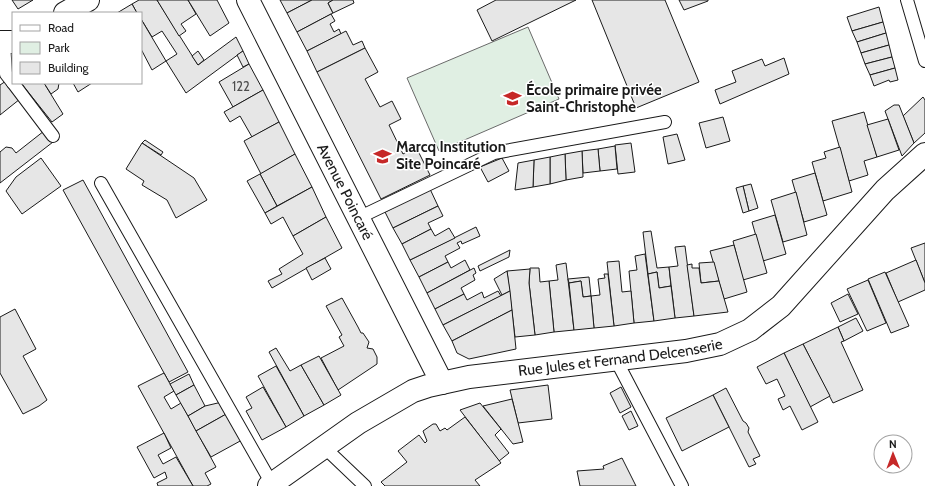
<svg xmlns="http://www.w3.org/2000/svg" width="925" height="486" font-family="Cabin,sans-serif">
  <rect width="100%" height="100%" fill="#fff"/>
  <!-- green -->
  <polygon fill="#e0efe3" stroke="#6a6a6a" points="528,27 559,99 439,151 407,78"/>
  <!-- building -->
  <g fill="#e6e6e6" stroke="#1a1a1a">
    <polygon points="12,0 33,0 18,9"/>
    <polygon points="139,0 157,0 198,65 236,37 243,51 186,93 166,61 177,54 162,31 152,37 141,19 141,13 137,13 132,4"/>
    <polygon points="157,0 188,0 196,14 181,24 186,31 179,36"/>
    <polygon points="188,0 217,0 229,23 210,36"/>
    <polygon points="280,0 312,0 287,13"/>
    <polygon points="312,0 333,0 328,3 333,13 297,32 287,13"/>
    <polygon points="333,0 353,0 354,3 333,13 328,3"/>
    <polygon points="496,0 576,0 492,41 477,10"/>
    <polygon points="592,0 665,0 699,82 636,108"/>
    <polygon points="679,0 708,0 708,1 684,10"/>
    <polygon points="132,4 137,13 117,13"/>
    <polygon points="879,7 883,22 852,31 847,17"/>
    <polygon points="331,14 335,21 330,24 334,32 339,29 341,34 307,51 297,32"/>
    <polygon points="141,19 166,61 152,70 141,49"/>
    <polygon points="883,22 886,33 857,42 852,31"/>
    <polygon points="346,31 353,45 362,41 365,48 317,72 307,51"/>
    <polygon points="886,33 889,45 861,53 857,42"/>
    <polygon points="889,45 892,57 865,64 861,53"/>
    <polygon points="365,48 378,72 365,79 380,107 392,101 401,119 389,125 403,154 416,147 430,175 381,199 317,72"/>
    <polygon points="198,51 204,60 198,65 192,56"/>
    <polygon points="243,51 249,64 243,67 237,55"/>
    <polygon points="892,57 895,68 870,75 865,64"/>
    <polygon points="784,58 789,74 720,104 715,90 736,82 732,71 762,59 765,66"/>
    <polygon points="249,64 263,90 233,107 219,82"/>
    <polygon points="895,68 898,80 890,82 889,80 874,86 870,75"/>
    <polygon points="6,81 20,99 0,115 0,85"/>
    <polygon points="21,83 44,83 63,114 52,122"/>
    <polygon points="44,83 59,83 58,89 51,94"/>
    <polygon points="73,83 92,83 78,92"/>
    <polygon points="263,90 279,122 252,137 240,116 230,122 224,112"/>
    <polygon points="923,97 925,100 925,133 914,143 903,116"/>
    <polygon points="894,105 899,105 914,143 902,156 885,111"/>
    <polygon points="864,112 877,157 864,161 868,175 849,181 832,121"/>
    <polygon points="723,117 730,141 706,148 699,123"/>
    <polygon points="888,119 899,150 877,157 867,125"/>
    <polygon points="279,122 295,154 261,174 244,141"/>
    <polygon points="44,131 53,142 0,183 0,152 6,147 12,148 16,153"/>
    <polygon points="677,134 685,160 668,164 663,137"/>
    <polygon points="145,140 163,152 161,155 142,143"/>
    <polygon points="142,143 194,178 207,200 176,218 167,200 142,185 144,181 126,169"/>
    <polygon points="631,143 635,172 618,174 615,145"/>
    <polygon points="615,146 617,169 600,171 598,149"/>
    <polygon points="840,147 852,192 823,201 812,162 826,158 824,152"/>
    <polygon points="598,149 600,171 583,173 582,151"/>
    <polygon points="582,151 583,177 566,180 565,154"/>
    <polygon points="295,154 312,187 277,206 260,174"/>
    <polygon points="565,154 566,180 550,184 550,157"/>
    <polygon points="550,157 550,184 533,187 534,160"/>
    <polygon points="41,158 61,186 22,214 6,191 16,177"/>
    <polygon points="502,158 509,171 488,182 480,167"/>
    <polygon points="534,160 533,187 515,190 518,163"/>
    <polygon points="815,173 827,215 804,222 792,180"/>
    <polygon points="260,174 277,206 265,213 247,181"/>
    <polygon points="83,180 188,372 169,382 63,190"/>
    <polygon points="751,184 758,208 749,211 743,186"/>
    <polygon points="743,186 749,211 743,213 736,188"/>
    <polygon points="312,187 326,217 293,236 283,217 271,224 265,213"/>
    <polygon points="430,189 438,206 393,228 385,212"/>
    <polygon points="796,192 807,235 783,242 771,200"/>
    <polygon points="438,206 443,216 428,223 431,229 402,244 393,228"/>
    <polygon points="775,215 786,254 763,261 752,222"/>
    <polygon points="326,217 342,248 272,288 268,281 282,274 279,269 303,254 293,236"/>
    <polygon points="476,227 480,236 462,244 461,241 457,243 460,248 445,256 448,262 419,277 410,260"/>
    <polygon points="449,228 455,238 410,260 402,244 431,229 435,236"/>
    <polygon points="651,231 657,268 669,267 671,286 659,288 657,272 648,274 643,232"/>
    <polygon points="756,234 767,273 743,280 733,241"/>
    <polygon points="925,243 925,283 911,248"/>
    <polygon points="734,245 747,292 724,299 710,251"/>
    <polygon points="685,246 694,316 675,318 669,267 678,266 675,247"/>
    <polygon points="510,250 509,257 480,271 478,266"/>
    <polygon points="645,254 654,321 634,323 629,271 637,270 635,256"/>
    <polygon points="325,258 331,269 312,280 306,268"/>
    <polygon points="465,260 470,270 427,293 419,277 448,262 451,268"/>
    <polygon points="916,260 925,283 925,290 898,302 886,273"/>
    <polygon points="619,261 622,292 631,291 634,323 614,326 607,262"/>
    <polygon points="714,262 719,281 701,283 699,263"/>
    <polygon points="566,263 574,330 554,332 549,281 558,280 556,265"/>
    <polygon points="692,264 692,268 699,268 701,283 719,281 728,312 694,316 687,265"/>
    <polygon points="474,268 476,273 473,275 475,280 461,288 464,294 435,309 427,293"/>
    <polygon points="530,268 539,268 540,282 549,281 554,332 535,335 529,283"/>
    <polygon points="530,269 529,283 535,335 515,337 507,271"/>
    <polygon points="507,271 510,291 502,295 494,279"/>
    <polygon points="657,272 659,288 671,286 675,318 654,321 648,274"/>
    <polygon points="885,272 909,326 891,333 868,279"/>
    <polygon points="604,274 608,274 614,326 594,328 591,296 600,295 598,279 605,278"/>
    <polygon points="589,277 591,296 583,297 581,281 569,283 568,279"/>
    <polygon points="868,280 886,323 867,331 847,289"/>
    <polygon points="581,281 583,297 591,296 594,328 574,330 569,283"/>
    <polygon points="498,291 501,296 443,325 435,309 464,294 467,300 482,292 484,298"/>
    <polygon points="510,291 512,310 452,341 443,325"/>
    <polygon points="848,294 858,314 840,322 831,303"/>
    <polygon points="342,298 358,327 361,333 363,333 369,342 367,348 373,349 377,357 377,364 338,390 321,358 344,346 339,337 342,335 326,306"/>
    <polygon points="15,309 36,349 23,356 47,400 39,406 23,414 0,373 0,317"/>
    <polygon points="512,310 516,349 469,359 457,353 452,341"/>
    <polygon points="856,318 863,331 844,341 838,327"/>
    <polygon points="838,327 844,341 841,342 863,390 833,403 803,344"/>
    <polygon points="803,344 830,396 810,407 784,353"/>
    <polygon points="276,348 290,371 301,365 324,405 304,416 269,352"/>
    <polygon points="784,353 818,422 802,430 790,406 783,410 778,399 785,396 777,379 766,384 757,367"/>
    <polygon points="319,356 341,395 324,405 301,365"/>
    <polygon points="276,366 304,416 286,427 258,376"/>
    <polygon points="164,373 174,391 164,397 171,409 181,403 216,467 205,473 211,484 207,486 193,486 138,386"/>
    <polygon points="189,374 194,385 176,395 170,384"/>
    <polygon points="194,385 205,406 188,416 176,395"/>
    <polygon points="548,385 552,419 518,423 510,390"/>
    <polygon points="263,387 286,427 262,440 246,411 252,408 246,397"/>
    <polygon points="621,387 631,407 620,413 610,393"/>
    <polygon points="726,388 743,421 746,423 749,428 748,432 760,456 753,459 756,464 749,467 713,395"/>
    <polygon points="713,395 729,427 682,451 666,418"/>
    <polygon points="512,399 523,442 513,444 483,406"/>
    <polygon points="222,402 228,413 196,431 188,416 205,406"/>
    <polygon points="480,403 501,429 495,435 509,453 499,461 460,410"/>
    <polygon points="631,411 638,426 629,430 622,416"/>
    <polygon points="228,413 242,440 211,457 196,431"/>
    <polygon points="465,417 501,463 475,480 480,486 385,486 381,482 407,462 398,451 419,435 425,443 427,441 423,431 433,424 436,424 440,431 445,428 447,430"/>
    <polygon points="164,433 171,448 158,455 163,464 176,457 193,486 158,486 157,483 167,478 165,472 154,478 137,447"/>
    <polygon points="622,458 636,486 580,486 577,471 604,469 603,466"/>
  </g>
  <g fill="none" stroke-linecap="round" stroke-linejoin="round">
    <defs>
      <g id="service">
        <polyline points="907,0 925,61"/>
        <polyline points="4,43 6,74 13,83"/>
        <polyline points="13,83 53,136"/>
        <polyline points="101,183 272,484"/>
        <polyline points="358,218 494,153 665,122"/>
        <polyline points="616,360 682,486"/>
        <polyline points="324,447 365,486"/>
      </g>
      <g id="minor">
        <path id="s1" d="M248 0 442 383"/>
        <polyline points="65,13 88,0"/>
        <polyline points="0,42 13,42"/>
        <path id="s2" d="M269 486 358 423 413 391 428 386 469 377 686 351 720 344 750 330 781 306 885 190 925 154"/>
      </g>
    </defs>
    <!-- service casing -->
    <use href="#service" stroke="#1a1a1a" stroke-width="14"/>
    <!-- minor casing -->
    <use href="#minor" stroke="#1a1a1a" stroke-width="24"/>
    <!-- service -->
    <use href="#service" stroke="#fff" stroke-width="12"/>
    <!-- minor -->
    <use href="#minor" stroke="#fff" stroke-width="22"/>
  </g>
  <!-- icons -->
  <defs>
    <symbol id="school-bare" viewBox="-9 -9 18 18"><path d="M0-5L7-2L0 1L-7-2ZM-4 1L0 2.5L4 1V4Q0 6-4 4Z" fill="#c62828" stroke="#fff" stroke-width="2.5" paint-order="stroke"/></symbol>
  </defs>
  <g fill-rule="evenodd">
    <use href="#school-bare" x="500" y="86" width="25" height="25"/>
    <use href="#school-bare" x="370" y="144" width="25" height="25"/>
  </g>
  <g text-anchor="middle" stroke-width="3" stroke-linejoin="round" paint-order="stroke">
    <!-- number labels -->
    <g font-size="13" fill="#4d4d4d">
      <text x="241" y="91">122</text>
    </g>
    <!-- poi labels -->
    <g font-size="15" font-weight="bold" fill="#1a1a1a" stroke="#fff" text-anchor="start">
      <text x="526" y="95">École primaire privée<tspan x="526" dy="17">Saint-Christophe</tspan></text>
      <text x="396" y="152">Marcq Institution<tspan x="396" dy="17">Site Poincaré</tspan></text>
    </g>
    <!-- street labels -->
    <g font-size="15" fill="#1a1a1a" stroke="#fff">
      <text dy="5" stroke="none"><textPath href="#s1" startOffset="215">Avenue Poincaré</textPath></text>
      <text dy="5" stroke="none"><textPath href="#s2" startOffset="383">Rue Jules et Fernand Delcenserie</textPath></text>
    </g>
  </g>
  <!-- legend -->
  <rect x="12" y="12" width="130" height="72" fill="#ffffff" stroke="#a3a3a3"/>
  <rect x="20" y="25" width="20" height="6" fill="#ffffff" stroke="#a3a3a3"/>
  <text x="48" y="32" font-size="12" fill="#1a1a1a">Road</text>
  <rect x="20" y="42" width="20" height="12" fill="#e0efe3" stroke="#a3a3a3"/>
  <text x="48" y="52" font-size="12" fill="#1a1a1a">Park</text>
  <rect x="20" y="62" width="20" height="12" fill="#e6e6e6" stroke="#a3a3a3"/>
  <text x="48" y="72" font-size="12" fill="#1a1a1a">Building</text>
  <!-- north arrow -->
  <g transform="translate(893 454) rotate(359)"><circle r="19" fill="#ffffff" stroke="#a3a3a3"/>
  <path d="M0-3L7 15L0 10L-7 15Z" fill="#c62828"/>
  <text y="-6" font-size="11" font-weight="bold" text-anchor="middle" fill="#1a1a1a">N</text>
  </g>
</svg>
